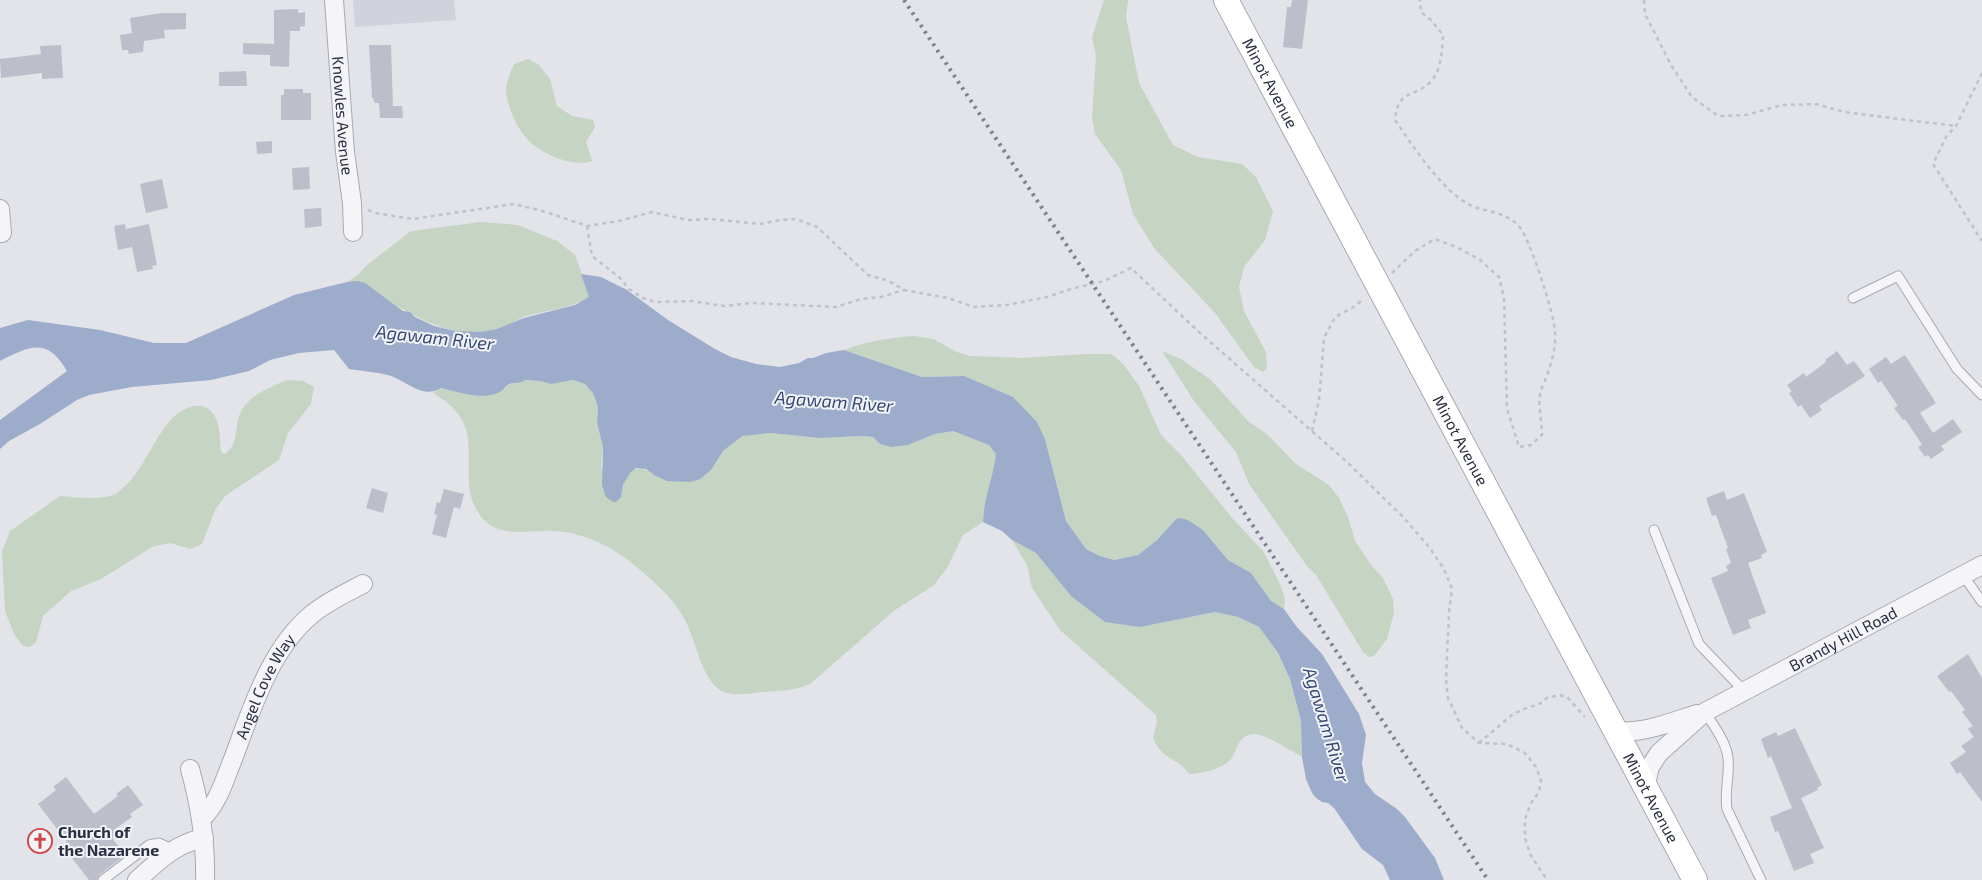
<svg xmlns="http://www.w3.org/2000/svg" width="1982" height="880" font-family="'Exo 2',sans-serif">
  <rect width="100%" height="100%" fill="#e2e4ea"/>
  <!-- built -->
  <polygon fill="#d0d3dc" points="353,0 454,0 456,20 355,27"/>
  <!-- green -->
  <g fill="#c5d4c3">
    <polygon points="1104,0 1128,0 1126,17 1139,83 1173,145 1198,157 1242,164 1256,177 1273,211 1265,240 1244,267 1239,287 1244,311 1266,352 1267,368 1263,372 1254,367 1215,313 1154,248 1133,214 1121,170 1095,134 1092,117 1096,56 1092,37"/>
    <path d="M528 59 538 64 550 79 557 106 572 116 593 120 595 127 586 142 592 161C573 168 542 154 528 140 517 128 507 107 506 90 506 82 511 71 514 64Z"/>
    <path d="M481 222 518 225 557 241 575 255 590 297C569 309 546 310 524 317 514 321 506 327 496 330 452 340 421 319 385 299 373 292 359 287 347 282L358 275 367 265 411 231Z"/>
    <path d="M914 336 933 339 957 352 970 356 1022 358 1084 354H1110L1114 356 1124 365 1139 386 1161 435 1180 454 1233 519 1263 551 1281 586 1285 600 1284 609 1271 601 1251 573 1228 560 1203 530 1188 520 1181 518 1176 519 1157 540 1138 555 1114 560 1100 556 1086 549 1066 521 1045 439 964 376 922 377 844 350C866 341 890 338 914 336Z"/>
    <polygon points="1162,351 1181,359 1211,380 1248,421 1267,434 1296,464 1329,485 1339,498 1348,517 1355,541 1371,565 1383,578 1393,599 1394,613 1387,639 1374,656 1369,657 1363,652 1316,575 1307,566 1249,484 1236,452 1194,401"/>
    <path d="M287 380 303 381 314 387 311 404 288 433 279 460 225 496 215 510 202 544 190 549 171 543 154 546 101 579 71 591 43 616 36 642 30 647 23 646 14 634 5 611 2 551 10 531 60 496C74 497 105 501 117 493 142 475 150 444 169 422 182 406 207 396 217 421 220 430 220 442 221 452L225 454C239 443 234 432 239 416 247 395 269 388 287 380Z"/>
    <path d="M524 380 540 381 551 384 573 380 585 384 593 393 598 407 597 423 603 447 601 468 621 497C624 477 633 459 654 475L711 470 723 451 741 436 770 433 820 438 862 436 873 437 880 444 908 445 935 434 953 431 990 445 996 454C993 479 984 496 983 522L963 535 947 568 934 585 895 610 810 684C794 691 778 691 761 692 751 693 738 696 727 693 703 688 696 640 685 620 674 599 653 580 634 565 613 547 584 533 556 531 535 529 503 538 486 522 454 491 480 449 461 418 454 407 444 400 433 393L441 388 476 396 501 391 510 384 521 382Z"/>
    <path d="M1012 540 1036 553 1071 596 1140 627 1215 612 1238 617 1259 627 1278 653 1290 679 1301 721 1302 757C1291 751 1264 733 1253 734 1237 736 1238 750 1231 759 1223 769 1201 774 1189 774 1176 756 1163 761 1153 738L1157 722 1156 715 1060 630 1032 588 1027 565Z"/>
  </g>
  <!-- water -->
  <path fill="#9dacca" d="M581 274 601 277 627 290 668 320 715 349 731 357 756 364 780 367 799 363 808 358H813L826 353 844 350 922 377 964 376 1013 397 1037 422 1045 439 1066 521 1086 549 1100 556 1114 560 1138 555 1157 540 1176 519 1181 518 1188 520 1203 530 1228 560 1251 573 1271 601 1284 609 1296 626 1322 654 1359 714 1366 735 1362 763 1365 782 1375 794 1397 809 1405 817 1435 858 1444 880H1390L1383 865 1362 849 1334 808 1328 803 1322 802 1316 798 1312 793 1306 779 1302 757 1301 721 1290 679 1278 653 1259 627 1238 617 1215 612 1140 627 1105 622 1071 596 1036 553 1012 540 1002 531 983 522C984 495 993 479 996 454L989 445 953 431 935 434 908 445 891 447 880 444 873 437 862 436 820 438 770 433 742 436 723 451 711 470 700 479 690 482 667 481 654 475 646 469 636 468 630 473 623 485 621 497 616 502H613L606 497 602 485 603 447 597 423 598 407 593 393 585 384 573 380 551 384 540 381 525 380C520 384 515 382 509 384 506 386 503 390 500 392 481 401 460 392 441 388 422 400 406 380 388 375 375 372 362 371 349 369L334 350 299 353 270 360 249 371 211 380 132 387 89 395 77 400 40 424 9 441 0 449V420L67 371C47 337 30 346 0 361V328L28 320 100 330 154 343H186L294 295 347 282 358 281 365 283 403 311 410 312 415 317 434 326 455 331 480 332 497 329 524 318 575 305 589 297Z"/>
  <!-- building -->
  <g fill="#bcbfca">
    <polygon points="1292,0 1308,0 1302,49 1283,47 1287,7 1291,7"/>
    <polygon points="298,9 298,13 305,12 305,26 300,27 300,31 290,31 289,67 270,66 270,55 243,54 243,43 274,44 274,10"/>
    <polygon points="162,13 186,13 186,29 164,30 165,38 144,41 143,52 129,54 128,50 122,50 120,35 132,33 130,18"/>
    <polygon points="61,45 63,78 42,79 42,73 1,78 0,59 41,54 40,46"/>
    <polygon points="369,45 391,45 393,106 402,106 403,118 380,118 379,103 375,103 372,97"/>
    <polygon points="246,71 247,86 219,86 219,72"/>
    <polygon points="284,89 303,89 303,93 311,93 311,120 281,120 281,95 284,95"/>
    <polygon points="272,141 272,153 257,154 256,142"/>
    <polygon points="309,167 310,189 293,190 292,168"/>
    <polygon points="162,179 168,208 146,213 140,184"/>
    <polygon points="321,208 322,226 305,228 304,209"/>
    <polygon points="125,224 126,229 149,224 157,265 152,266 153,269 137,272 132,247 118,250 114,226"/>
    <polygon points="1837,351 1847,365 1854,361 1865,376 1819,406 1822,410 1810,418 1801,405 1798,407 1789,393 1792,392 1787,385 1804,373 1806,377 1826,362 1825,360"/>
    <polygon points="1905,355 1936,403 1920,413 1933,433 1953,419 1962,432 1941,446 1944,450 1931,459 1928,455 1925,457 1918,447 1922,445 1919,440 1905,419 1903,420 1894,408 1898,406 1881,381 1878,383 1869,369 1886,357 1891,364"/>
    <polygon points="372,488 388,493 383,513 366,508"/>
    <polygon points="444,489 464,494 460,509 454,507 446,538 432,534 437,515 434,514 437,502 440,503"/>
    <polygon points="1724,491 1727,500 1744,493 1767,552 1761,555 1762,558 1748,563 1766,613 1748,620 1751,628 1733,635 1711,578 1728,571 1726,566 1731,563 1726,549 1728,548 1716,515 1712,516 1706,498"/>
    <polygon points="1968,654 1982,678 1982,802 1960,772 1957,774 1950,763 1966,752 1961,746 1974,737 1968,729 1973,726 1962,712 1965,710 1951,691 1949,692 1937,676"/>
    <polygon points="1795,728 1822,785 1817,788 1818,790 1801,798 1824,848 1810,854 1814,863 1794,871 1778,831 1775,832 1770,817 1792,808 1771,756 1768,758 1761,739 1776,732 1778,736"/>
    <polygon points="66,777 94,814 118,796 116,794 128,785 143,805 130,814 132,817 114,830 117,834 112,838 125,855 99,875 97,880 89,880 62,845 67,842 38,804 56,790 53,787"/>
  </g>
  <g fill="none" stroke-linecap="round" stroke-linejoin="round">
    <defs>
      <g id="lane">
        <polyline points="1853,298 1898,276 1957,369 1982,395"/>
        <polyline points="1654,530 1699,644 1744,691"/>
        <polyline points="1963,575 1982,602"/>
        <path d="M1705 712C1713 725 1726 741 1728 758 1730 774 1724 792 1727 809L1761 880"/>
        <polyline points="103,880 149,845 159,843 172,849"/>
      </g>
      <g id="street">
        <path id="s1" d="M334 0 345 152 352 203 353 232"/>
        <polyline points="0,209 2,233"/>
        <path d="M1615 731C1643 734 1671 722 1697 714"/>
        <path d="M190 769C200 805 206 842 205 880"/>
        <path id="s2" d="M1645 788 1650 767 1659 753 1705 712 1982 565"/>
        <path id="s3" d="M201 819C218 805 225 778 233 759 251 711 270 649 311 615 326 602 346 593 363 584"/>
        <path d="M137 880C159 861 174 844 204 838"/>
      </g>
      <g id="secondary">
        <path id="s4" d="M1226 0 1695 880"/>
      </g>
    </defs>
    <!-- lane casing -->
    <use href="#lane" stroke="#a7aab4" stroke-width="11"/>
    <!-- street casing -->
    <use href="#street" stroke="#a7aab4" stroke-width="20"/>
    <!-- secondary casing -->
    <use href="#secondary" stroke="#a7aab4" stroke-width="26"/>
    <!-- path -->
    <g stroke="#c0c2c9" stroke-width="2.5" stroke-dasharray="4 4" stroke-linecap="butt">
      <polyline points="1644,0 1645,14 1671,65 1692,97 1718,116 1746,115 1782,105 1816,104 1844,112 1956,126"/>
      <polyline points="1982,73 1956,126 1946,137 1933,164 1982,241"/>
      <polyline points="368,210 375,213 413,219 514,204 546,212 587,226 619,221 652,212 688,220 710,219 760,224 780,220 796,219 817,227 868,275 889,281 904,290 948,298 974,307 1007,305 1047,297 1071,289 1104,281 1131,268 1200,333 1346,461 1403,517 1429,547 1444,569 1452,589 1449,612 1446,680 1448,698 1462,728 1479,743 1507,744 1525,753 1536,767 1541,781 1539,792 1531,803 1525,819 1525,838 1530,854 1547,880"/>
      <polyline points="587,226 592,256 620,278 629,289 643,298 655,302 691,301 724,306 752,303 836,307 861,299 881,297 904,290"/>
      <path d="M1392 273 1415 251 1435 239 1456 247 1479 259 1499 277 1504 298 1507 408 1519 447 1531 445 1542 435C1542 421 1538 408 1540 394 1542 385 1547 378 1549 369 1553 358 1556 344 1555 332 1555 316 1529 235 1518 225 1502 210 1487 213 1470 205 1442 191 1413 146 1395 120 1398 87 1416 99 1432 80 1442 68 1442 49 1443 35L1431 20 1421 12 1420 0"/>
      <polyline points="1312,431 1319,400 1324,338 1335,317 1352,308 1364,299"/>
      <polyline points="1479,743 1513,714 1529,707 1538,705 1547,698 1559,695 1567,697 1585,717"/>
    </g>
    <!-- lane -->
    <use href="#lane" stroke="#f5f5f8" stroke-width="9"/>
    <!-- street -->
    <use href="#street" stroke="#f5f5f8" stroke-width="18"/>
    <!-- secondary -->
    <use href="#secondary" stroke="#fff" stroke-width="24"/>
    <!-- rail -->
    <polyline stroke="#7b8194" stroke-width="4" stroke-dasharray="2.5 5" stroke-linecap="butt" points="904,0 1488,880"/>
  </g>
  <!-- icons -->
  <defs>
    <symbol id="church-ring" viewBox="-11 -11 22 22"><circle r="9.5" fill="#f2f3f7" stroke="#ce4849" stroke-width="1.5"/><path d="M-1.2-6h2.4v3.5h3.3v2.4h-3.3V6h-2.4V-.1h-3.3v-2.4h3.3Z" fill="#ce4849"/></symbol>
  </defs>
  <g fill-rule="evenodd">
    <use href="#church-ring" x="26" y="827" width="28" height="28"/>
  </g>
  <g text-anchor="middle" stroke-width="4" stroke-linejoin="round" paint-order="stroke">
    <!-- street labels -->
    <g font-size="16" fill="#2a2f42" stroke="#f2f3f7">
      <text dy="6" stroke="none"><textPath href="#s4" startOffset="94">Minot Avenue</textPath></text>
      <text dy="6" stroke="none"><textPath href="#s1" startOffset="116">Knowles Avenue</textPath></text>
      <text dy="6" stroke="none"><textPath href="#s4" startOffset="499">Minot Avenue</textPath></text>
      <text dy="6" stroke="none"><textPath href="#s2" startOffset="256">Brandy Hill Road</textPath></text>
      <text dy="6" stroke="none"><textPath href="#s3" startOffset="148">Angel Cove Way</textPath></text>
      <text dy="6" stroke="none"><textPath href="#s4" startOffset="904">Minot Avenue</textPath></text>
    </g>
    <!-- poi labels -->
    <g font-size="16" font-weight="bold" fill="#2a2f42" stroke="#f2f3f7" text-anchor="start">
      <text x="58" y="838">Church of<tspan x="58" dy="18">the Nazarene</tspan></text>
    </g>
    <!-- water labels -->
    <g font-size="18" font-style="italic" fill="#344876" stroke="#f2f3f7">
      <text transform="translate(435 338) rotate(6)" y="6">Agawam River</text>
      <text transform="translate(834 402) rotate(4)" y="6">Agawam River</text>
      <text transform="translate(1326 725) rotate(73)" y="6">Agawam River</text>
    </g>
  </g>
</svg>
